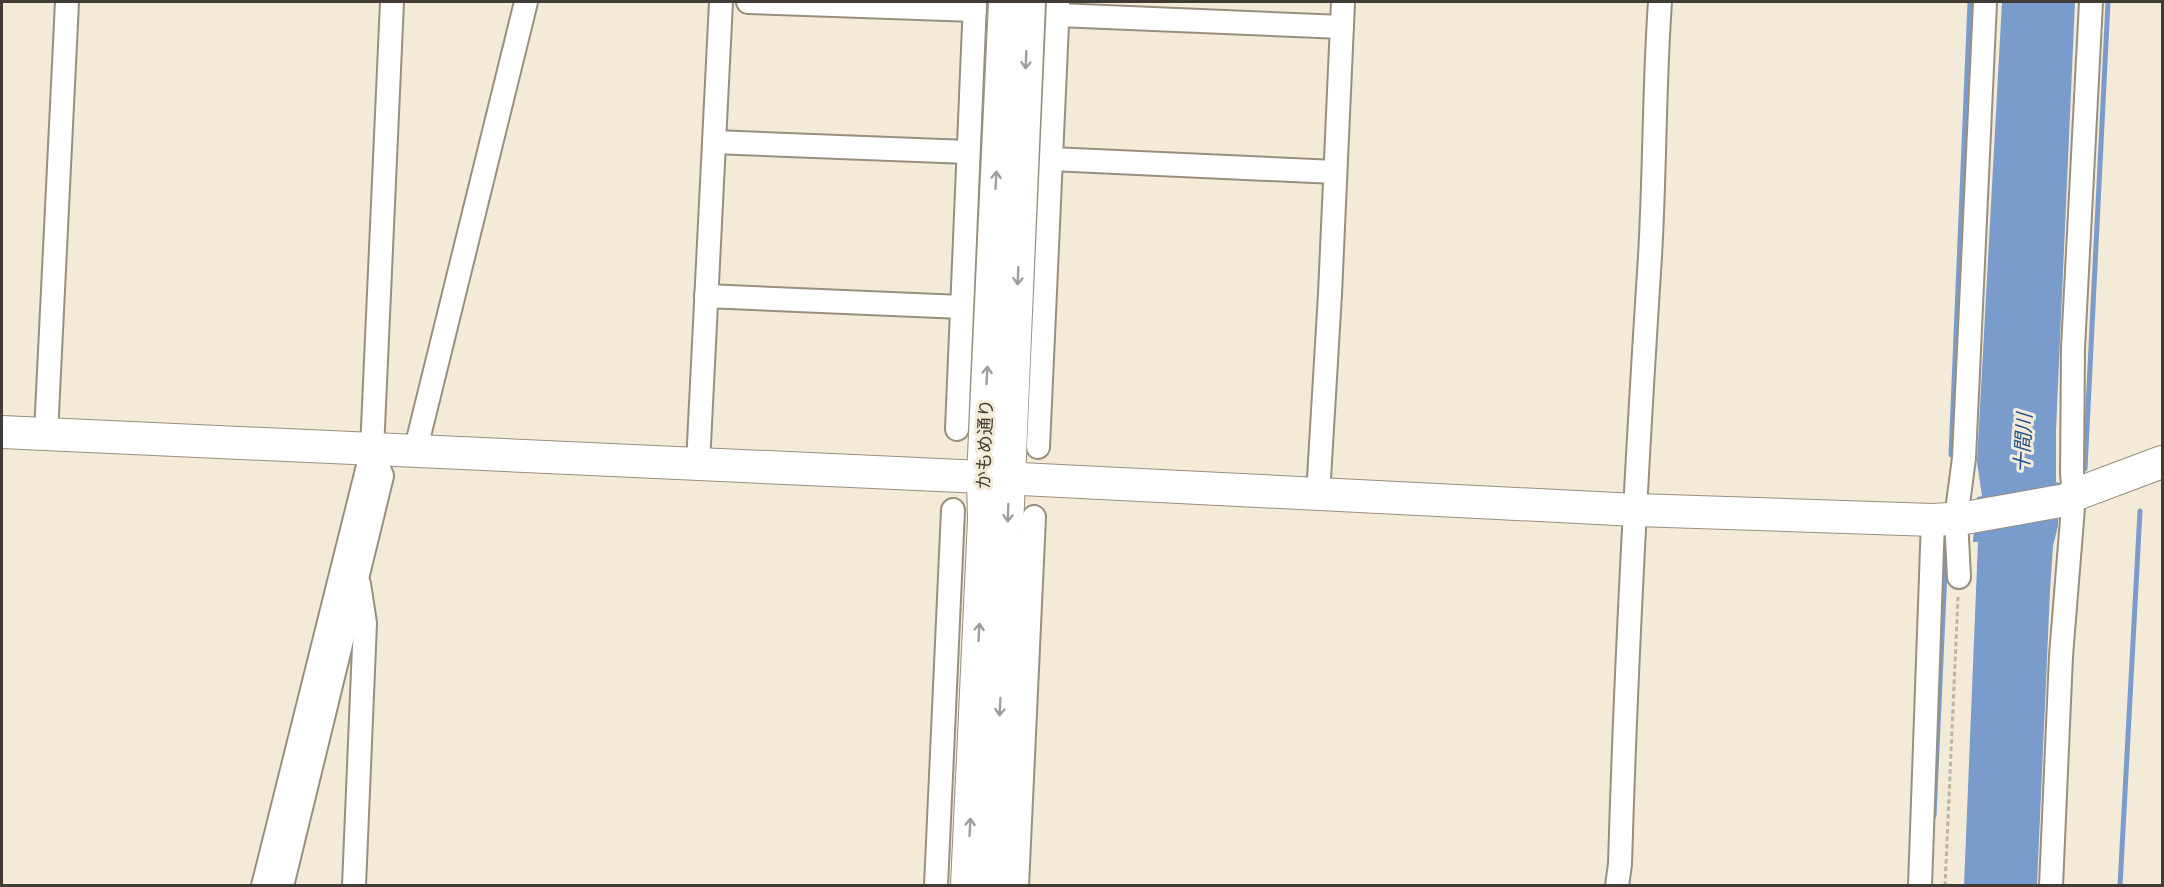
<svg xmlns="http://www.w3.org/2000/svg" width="2164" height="887" font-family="'DejaVu Sans','Noto Sans JP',sans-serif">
  <rect width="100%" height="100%" fill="#f3ead8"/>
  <!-- water -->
  <polygon fill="#799ccd" points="2002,2 2075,2 2056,430 2056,482 2060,483 2058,526 2053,546 2050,591 2037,885 1964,886 1978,542 1973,542 1977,497 1982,496 1977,462"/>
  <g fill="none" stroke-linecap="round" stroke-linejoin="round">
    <!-- stream -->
    <g stroke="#799ccd" stroke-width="5">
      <polyline points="1951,455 1970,2"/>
      <polyline points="2085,469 2108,2"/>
      <polyline points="1934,816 1946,548"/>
      <polyline points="2120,886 2140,511"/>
    </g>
    <defs>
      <g id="street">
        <polyline points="748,2 975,10"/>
        <polyline points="1058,15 1342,27"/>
        <polyline points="714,142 968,152"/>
        <polyline points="1051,159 1335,172"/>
        <polyline points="706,296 962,307"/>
        <polyline points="957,429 975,2"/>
        <polyline points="46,434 67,2"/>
        <polyline points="1038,447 1058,2"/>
        <polyline points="415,452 526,2"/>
        <polyline points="698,464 721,2"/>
        <polyline points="1318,495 1330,294 1343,2"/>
        <polyline points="1959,577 1956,519 1964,458 1985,2"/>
        <polyline points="263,886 372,450 392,2"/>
        <polyline points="282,886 382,476 372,450"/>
        <polyline points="354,886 365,623 359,584"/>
        <polyline points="936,886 953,510"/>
        <polyline points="1017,886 1034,517"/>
        <path d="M1617 886 1620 864C1626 661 1637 458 1650 256 1655 171 1654 86 1660 2"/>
        <polyline points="1920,886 1933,520"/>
        <polyline points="2051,886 2061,656 2074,495 2072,474 2073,348 2091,2"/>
      </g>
      <g id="secondary">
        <polyline points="2,432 983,477 1636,510 1933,520 1965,518 2066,500 2074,495 2162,462"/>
        <polyline points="967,886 984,520 983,477 1005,2"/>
        <polyline points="992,886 1029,2"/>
      </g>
    </defs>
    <!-- street casing -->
    <use href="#street" stroke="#988f7f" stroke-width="26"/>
    <!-- secondary casing -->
    <use href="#secondary" stroke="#988f7f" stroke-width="34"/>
    <!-- path -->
    <polyline stroke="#bcb4a6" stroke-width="3" stroke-dasharray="4.5 3" stroke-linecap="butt" points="1945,886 1958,597"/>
    <!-- street -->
    <use href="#street" stroke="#fff" stroke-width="22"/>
    <!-- secondary -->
    <use href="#secondary" stroke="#fff" stroke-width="32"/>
  </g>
  <!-- one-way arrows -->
  <defs><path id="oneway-shaft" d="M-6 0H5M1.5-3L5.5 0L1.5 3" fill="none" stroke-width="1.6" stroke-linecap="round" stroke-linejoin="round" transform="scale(1.5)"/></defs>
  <g stroke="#a09e9a">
    <use href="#oneway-shaft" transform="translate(1026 60) rotate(92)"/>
    <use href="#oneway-shaft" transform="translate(996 180) rotate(-87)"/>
    <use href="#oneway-shaft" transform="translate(1018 276) rotate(92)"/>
    <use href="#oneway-shaft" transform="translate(987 375) rotate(-87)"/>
    <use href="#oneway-shaft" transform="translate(1008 513) rotate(92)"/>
    <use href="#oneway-shaft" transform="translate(979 632) rotate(-87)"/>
    <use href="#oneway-shaft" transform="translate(1000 707) rotate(93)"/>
    <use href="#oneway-shaft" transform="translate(970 827) rotate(-87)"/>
  </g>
  <g text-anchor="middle" stroke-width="6" stroke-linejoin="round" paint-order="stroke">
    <!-- street labels -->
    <g font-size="18" fill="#403c35" stroke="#f3ead8">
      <text transform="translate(985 444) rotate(-88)" y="6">かもめ通り</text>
    </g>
    <!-- water labels -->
    <g font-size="20" font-style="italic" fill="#224e8b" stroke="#f3ead8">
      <text transform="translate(2023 443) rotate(-87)" y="7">十間川</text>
    </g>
  </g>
  <!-- border -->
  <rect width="2164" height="887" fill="none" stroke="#403c35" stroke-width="6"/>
</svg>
